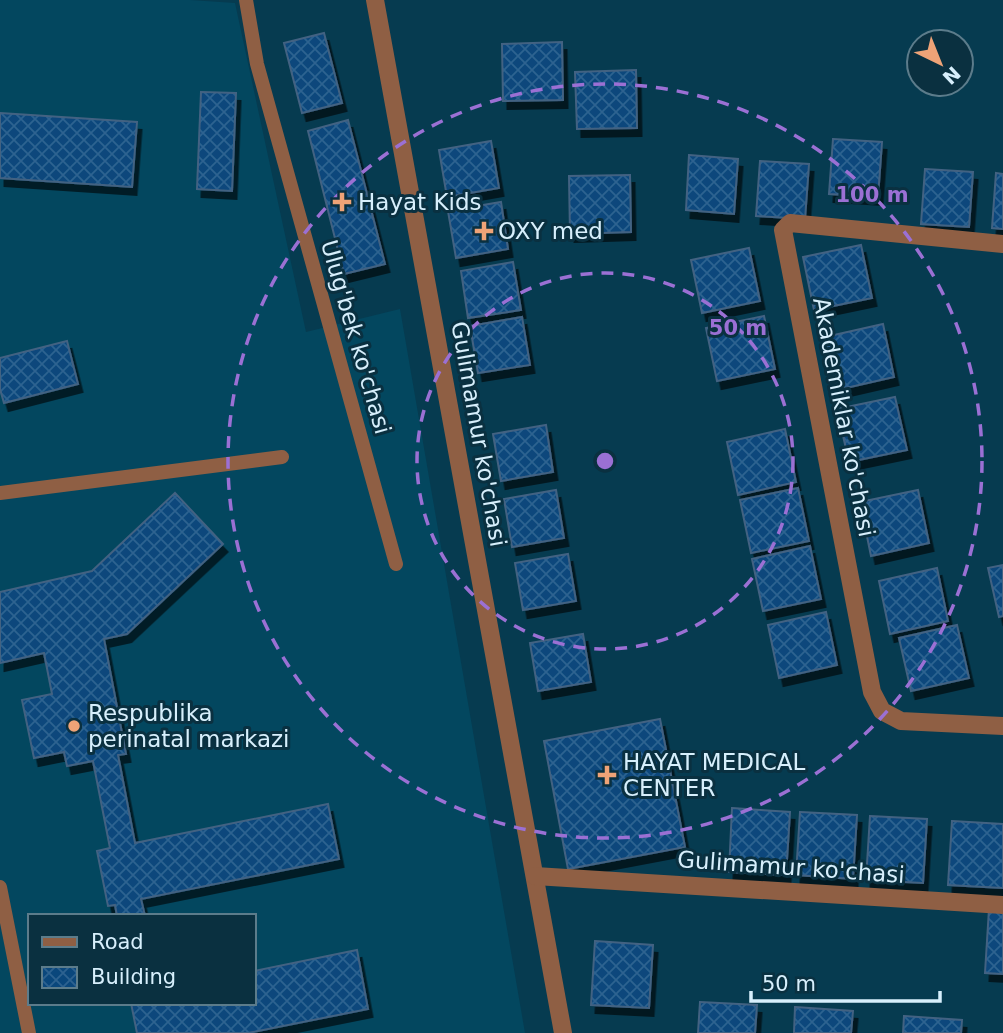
<svg xmlns="http://www.w3.org/2000/svg" width="1003" height="1033" font-family="'DejaVu Sans',sans-serif">
  <defs>
    <pattern id="building-cross-hatch" width="8" height="8" patternUnits="userSpaceOnUse" patternTransform="scale(1.75)"><rect width="8" height="8" fill="#0a477c"/><path d="M0 0l8 8M0 8l8-8" fill="none" stroke="#2d6290"/></pattern>
    <filter id="shadow"><feDropShadow dx="4.5" dy="8" stdDeviation="0" flood-color="#0009"/></filter>
  </defs>
  <rect width="100%" height="100%" fill="#063b50"/>
  <!-- built -->
  <path fill="#03475f" fill-rule="evenodd" d="M0 0H190L235 3 306 332 400 309 525 1033H0ZM30 916H254V1003H30Z"/>
  <!-- building -->
  <g fill="url(#building-cross-hatch)" stroke="#436282" stroke-width="2" filter="url(#shadow)">
    <polygon points="324,33 342,103 302,113 284,43"/>
    <polygon points="562,42 563,100 503,101 502,44"/>
    <polygon points="636,70 637,128 577,129 575,72"/>
    <polygon points="201,92 236,93 232,191 197,189"/>
    <polygon points="0,113 137,122 132,187 0,178"/>
    <polygon points="348,120 385,264 344,274 308,131"/>
    <polygon points="833,139 882,142 878,197 829,194"/>
    <polygon points="491,141 499,188 447,197 439,150"/>
    <polygon points="689,155 738,159 734,214 686,210"/>
    <polygon points="760,161 809,164 805,219 756,216"/>
    <polygon points="925,169 973,172 969,227 921,224"/>
    <polygon points="996,173 1003,174 1003,229 992,228"/>
    <polygon points="630,175 631,232 570,234 569,176"/>
    <polygon points="501,202 508,249 456,258 448,211"/>
    <polygon points="861,245 872,298 814,310 803,257"/>
    <polygon points="749,248 760,301 702,313 691,260"/>
    <polygon points="513,262 521,310 468,318 461,271"/>
    <polygon points="764,316 775,369 717,381 706,328"/>
    <polygon points="522,317 530,365 478,373 470,326"/>
    <polygon points="883,324 894,377 837,390 825,337"/>
    <polygon points="67,341 78,384 4,403 0,389 0,358"/>
    <polygon points="895,397 907,450 849,462 837,409"/>
    <polygon points="546,425 553,472 501,481 493,434"/>
    <polygon points="785,429 796,482 738,495 727,442"/>
    <polygon points="798,488 809,541 751,553 740,500"/>
    <polygon points="556,490 564,538 512,547 504,499"/>
    <polygon points="918,490 929,543 871,556 860,502"/>
    <polygon points="175,493 223,544 127,634 104,639 126,754 118,755 135,843 328,804 339,859 141,899 145,916 117,916 115,905 108,906 97,851 110,848 93,761 67,766 64,752 34,758 22,700 52,694 44,653 0,663 0,592 92,571"/>
    <polygon points="810,546 821,599 763,611 752,559"/>
    <polygon points="568,554 576,601 523,610 515,563"/>
    <polygon points="1003,565 1003,616 999,617 988,568"/>
    <polygon points="937,568 948,621 890,634 879,581"/>
    <polygon points="826,612 837,665 779,678 768,625"/>
    <polygon points="957,625 969,678 911,691 899,638"/>
    <polygon points="583,634 591,682 538,691 530,643"/>
    <polygon points="660,719 685,847 568,869 544,741"/>
    <polygon points="732,808 790,812 786,875 729,872"/>
    <polygon points="800,812 857,815 853,879 796,875"/>
    <polygon points="870,816 927,819 923,883 866,880"/>
    <polygon points="952,821 1003,824 1003,888 948,885"/>
    <polygon points="989,909 1003,910 1003,974 985,973"/>
    <polygon points="595,941 653,945 649,1008 591,1005"/>
    <polygon points="357,950 368,1009 248,1033 137,1033 131,1003 254,1003 254,971"/>
    <polygon points="700,1002 757,1005 755,1033 698,1033"/>
    <polygon points="795,1007 853,1011 851,1033 794,1033"/>
    <polygon points="904,1016 962,1020 961,1033 903,1033"/>
  </g>
  <g fill="none" stroke-linecap="round" stroke-linejoin="round">
    <!-- service -->
    <g stroke="#8f5f44" stroke-width="14">
      <polyline points="246,0 257,64 396,564"/>
      <polyline points="0,493 282,457"/>
      <polyline points="0,887 29,1033"/>
    </g>
    <!-- minor -->
    <g stroke="#8f5f44" stroke-width="18">
      <polyline points="375,0 563,1033"/>
      <polyline points="1003,244 790,223 783,230 872,692 882,711 901,721 1003,726"/>
      <polyline points="535,876 1003,905"/>
    </g>
  </g>
  <!-- distance rings -->
  <g fill="none" stroke="#9b70d4" stroke-width="3.5" stroke-dasharray="12 9">
    <circle cx="605" cy="461" r="188"/>
    <circle cx="605" cy="461" r="377"/>
  </g>
  <!-- markers -->
  <g fill="#efa377" stroke="#0a3040" stroke-width="2.5">
    <path d="M338.5 191.5h7v7h7v7h-7v7h-7v-7h-7v-7h7z"/>
    <path d="M480.5 220.5h7v7h7v7h-7v7h-7v-7h-7v-7h7z"/>
    <circle cx="74" cy="726" r="7"/>
    <path d="M603.5 764.5h7v7h7v7h-7v7h-7v-7h-7v-7h7z"/>
  </g>
  <g text-anchor="middle" stroke-width="6" stroke-linejoin="round" paint-order="stroke">
    <!-- poi labels -->
    <g font-size="23" fill="#d7effc" stroke="#0a3040" text-anchor="start">
      <text x="358" y="210">Hayat Kids</text>
      <text x="498" y="239">OXY med</text>
      <text x="88" y="721">Respublika<tspan x="88" dy="26">perinatal markazi</tspan></text>
      <text x="623" y="770">HAYAT MEDICAL<tspan x="623" dy="26">CENTER</tspan></text>
    </g>
    <!-- street labels -->
    <g font-size="23" fill="#d7effc" stroke="#0a3040">
      <text transform="translate(356 337) rotate(74)" y="8">Ulug'bek ko'chasi</text>
      <text transform="translate(844 417) rotate(79)" y="8">Akademiklar ko'chasi</text>
      <text transform="translate(479 434) rotate(80)" y="8">Gulimamur ko'chasi</text>
      <text transform="translate(791 867) rotate(4)" y="8">Gulimamur ko'chasi</text>
    </g>
  </g>
  <circle cx="605" cy="461" r="10" fill="#9b70d4" stroke="#0a3040" stroke-width="3.5"/>
  <g font-size="21" text-anchor="middle" font-weight="bold" fill="#9b70d4" stroke="#0a3040" stroke-width="6" stroke-linejoin="round" paint-order="stroke">
    <text x="872" y="202">100 m</text>
    <text x="738" y="335">50 m</text>
  </g>
  <!-- legend -->
  <rect x="28" y="914" width="228" height="91" fill="#0a3040" stroke="#5c7c8b" stroke-width="2"/>
  <rect x="42" y="937" width="35" height="10" fill="#8f5f44" stroke="#5c7c8b" stroke-width="2"/>
  <text x="91" y="949" font-size="21" fill="#d7effc">Road</text>
  <rect x="42" y="967" width="35" height="21" fill="url(#building-cross-hatch)" stroke="#5c7c8b" stroke-width="2"/>
  <text x="91" y="984" font-size="21" fill="#d7effc">Building</text>
  <!-- north arrow -->
  <g transform="translate(940 63) rotate(137)"><circle r="33" fill="#0a3040" stroke="#5c7c8b" stroke-width="2"/>
  <path d="M0-5L12 26L0 18L-12 26Z" fill="#efa377"/>
  <text y="-10" font-size="19" font-weight="bold" text-anchor="middle" fill="#d7effc">N</text>
  </g>
  <!-- scale -->
  <path d="M751 991v10h189v-10" fill="none" stroke="#d7effc" stroke-width="3.5"/>
  <text x="762" y="991" font-size="21" fill="#d7effc" stroke="#0a3040" stroke-width="5" paint-order="stroke">50 m</text>
</svg>
